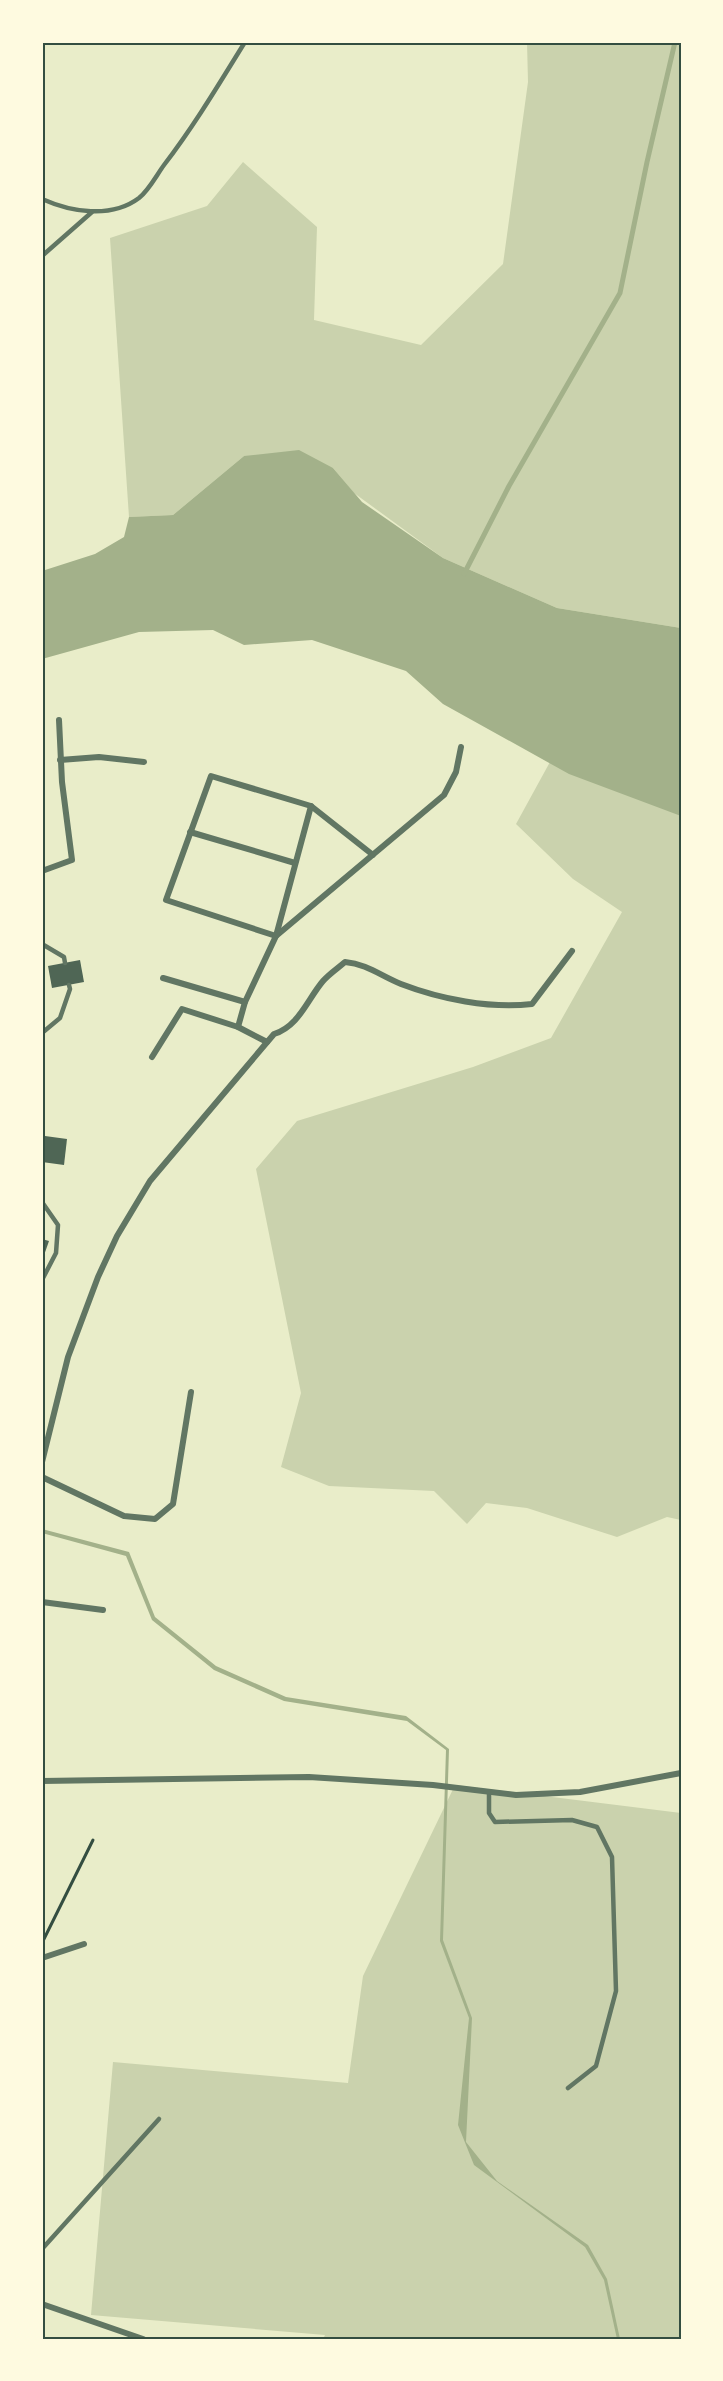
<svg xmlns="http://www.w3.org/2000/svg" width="723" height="2381" font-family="Helvetica,sans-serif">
  <rect width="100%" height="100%" fill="#e9edc9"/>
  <!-- green -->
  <g fill="#cad2ad">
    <polygon points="527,42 681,42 681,628 557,608 443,558 354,493 333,468 244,456 173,515 129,517 110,238 207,206 243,162 317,227 314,320 421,345 503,264 528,82"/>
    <polygon points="556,751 681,783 681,1520 667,1517 617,1537 527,1508 486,1503 467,1524 434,1491 329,1486 281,1467 301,1393 256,1169 297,1121 473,1067 551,1038 622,912 573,879 516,824"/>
    <polygon points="455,1785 681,1813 681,2339 323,2339 325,2335 91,2315 113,2062 348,2083 363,1976"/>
  </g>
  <!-- water -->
  <g fill="#a3b18a">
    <polygon points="299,450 333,468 362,502 443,558 557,608 681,628 681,816 569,774 443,704 406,671 312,640 244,645 213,630 139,632 42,659 42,571 95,554 124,537 129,517 173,515 244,456"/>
    <polygon points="42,1529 129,1552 155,1617 216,1666 286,1697 406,1716 449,1749 443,1940 472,2018 466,2142 497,2181 588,2245 607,2279 620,2339 617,2339 604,2280 585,2247 474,2165 458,2125 469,2018 440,1941 446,1750 407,1721 284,1701 214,1670 152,1620 126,1556 42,1533"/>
  </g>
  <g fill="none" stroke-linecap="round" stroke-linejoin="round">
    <!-- stream -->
    <polyline stroke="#a3b18a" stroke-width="5" points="464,574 509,486 620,293 647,162 675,42"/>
  </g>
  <!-- building -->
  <g fill="#4f6655">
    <polygon points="80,960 84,982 52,988 48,966"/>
    <polygon points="45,1136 67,1139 64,1165 42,1162"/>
    <polygon points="42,1239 49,1241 42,1261"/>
  </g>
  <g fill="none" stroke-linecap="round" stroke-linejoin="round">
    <!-- path -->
    <polyline stroke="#344e41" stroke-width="3" points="42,1943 93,1840"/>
    <!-- service -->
    <g stroke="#617663" stroke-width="4.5">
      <path d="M42 199C71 212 111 219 139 198 149 190 156 176 164 165 194 126 219 84 245 42"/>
      <polyline points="42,256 92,212"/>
      <polyline points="42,944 64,957 65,963"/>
      <polyline points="42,1033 60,1018 70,989 69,985"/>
      <polyline points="42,1202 58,1225 56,1253 42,1280"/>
      <polyline points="489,1792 489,1813 495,1822 572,1820 597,1827 612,1857 616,1991 596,2066 568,2088"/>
      <polyline points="42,2249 159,2119"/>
    </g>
    <!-- minor -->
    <g stroke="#617663" stroke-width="6">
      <polyline points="60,760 99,757 144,762"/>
      <polyline points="190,832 295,863"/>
      <polyline points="373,855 311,806 211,776 166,900 276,936 444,795 456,772 461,747"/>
      <polyline points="42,871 72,860 62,782 59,720"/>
      <polyline points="163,978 245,1002"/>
      <polyline points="238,1027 245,1002 276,936 311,806"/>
      <polyline points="152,1057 182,1009 238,1027 267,1042"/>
      <path d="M42 1462 68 1357 98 1277 117 1236 150 1181 274 1034C299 1026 307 1000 323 981 329 974 338 968 345 962 367 964 381 976 401 984 440 999 490 1009 532 1004L572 951"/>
      <polyline points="42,1477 124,1516 155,1519 173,1504 191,1392"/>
      <polyline points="42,1602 103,1610"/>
      <polyline points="42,1781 309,1777 433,1785 516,1795 580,1792 681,1773"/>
      <polyline points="42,1958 84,1944"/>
      <polyline points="42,2304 143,2339"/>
    </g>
  </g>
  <!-- border -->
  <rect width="723" height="2381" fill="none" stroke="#fefae0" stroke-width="87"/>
  <rect x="44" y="44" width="636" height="2294" fill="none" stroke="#344e41" stroke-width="2"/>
</svg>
